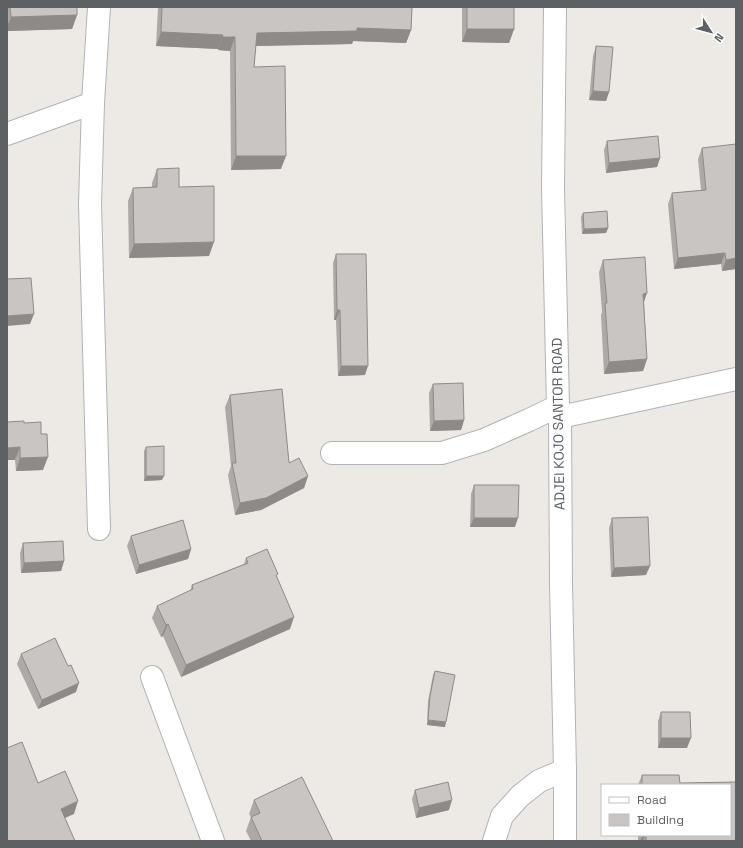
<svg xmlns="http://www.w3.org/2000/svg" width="743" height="848" font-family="'Space Grotesk',sans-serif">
  <rect width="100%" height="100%" fill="#edeae5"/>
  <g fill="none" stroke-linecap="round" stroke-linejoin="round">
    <defs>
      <g id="minor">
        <polyline points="555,7 553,188 558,406 560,417 561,583 565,770 565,841"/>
        <polyline points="7,134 93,103"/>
        <polyline points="560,417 736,379"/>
        <polyline points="332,453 442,453 484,440 529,420 558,406"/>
        <polyline points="99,529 90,204 93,103 99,7"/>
        <polyline points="152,677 213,841"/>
        <polyline points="494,841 502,816 520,796 539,781 565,770"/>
      </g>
    </defs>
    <!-- minor casing -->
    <use href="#minor" stroke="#b0b3b6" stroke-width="24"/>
    <!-- minor -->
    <use href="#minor" stroke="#fff" stroke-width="22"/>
  </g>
  <!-- wall -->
  <g fill="#ada9a7">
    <polygon points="7,7 77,7 77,15 72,29 7,31"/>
    <polygon points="158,7 412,7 411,30 406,43 353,41 352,44 256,46 254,67 281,169 231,170 230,51 218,50 218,49 156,46"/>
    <polygon points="462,7 514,7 514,29 509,43 462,42"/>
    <polygon points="596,46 609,92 606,101 589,100 593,56"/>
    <polygon points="607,141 660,158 657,167 606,173 604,150"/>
    <polygon points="702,148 736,269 722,271 721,264 674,269 668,204 672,193 701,190 698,159"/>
    <polygon points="157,169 179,187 209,256 129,258 128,201 133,188 152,187 152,183"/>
    <polygon points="583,213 608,228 606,233 582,234 581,217"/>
    <polygon points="336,254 365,375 338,376 336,320 334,320 333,263"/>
    <polygon points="603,260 644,304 647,359 643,371 604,374 601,315 602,312 599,272"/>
    <polygon points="433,384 464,420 461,430 430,431 429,393"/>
    <polygon points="230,395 289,463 308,476 304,488 261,510 235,515 228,475 231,466 225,407"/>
    <polygon points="24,423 43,470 16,471 15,460"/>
    <polygon points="146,447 162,480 144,481 144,451"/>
    <polygon points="474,485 515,527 470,527 471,494"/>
    <polygon points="612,518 646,575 611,577 609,528"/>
    <polygon points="131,536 191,549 188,559 136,574 127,546"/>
    <polygon points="23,543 64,561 61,571 21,573 20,553"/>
    <polygon points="246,558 277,577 290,629 181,677 163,636 161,637 152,618 157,606 190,591 192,585 244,564"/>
    <polygon points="21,654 76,692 38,709 17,664"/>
    <polygon points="435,671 445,727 427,725 428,701 433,675"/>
    <polygon points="661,712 687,748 658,748 658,721"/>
    <polygon points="642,775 679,775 680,783 736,782 736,841 638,841 638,835 730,835 730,785 638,785"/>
    <polygon points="415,790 449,810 416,818 412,799"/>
    <polygon points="254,800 333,841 251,841 246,831 251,817 249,814"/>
  </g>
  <!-- shaded-wall -->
  <g fill="#8d8a88">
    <polygon points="77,15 72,29 7,31 7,27 11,17"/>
    <polygon points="357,28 411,30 406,43 353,41 352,44 252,46 257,33"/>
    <polygon points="467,29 514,29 509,43 462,42"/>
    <polygon points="161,32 223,35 218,49 156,46"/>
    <polygon points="222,37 235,37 230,51 218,50"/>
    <polygon points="593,91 609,92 606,101 589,100"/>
    <polygon points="236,156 286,156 281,169 231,170"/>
    <polygon points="660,158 657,167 606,173 609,163"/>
    <polygon points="608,228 606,233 582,234 584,229"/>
    <polygon points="214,242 209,256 129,258 134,244"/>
    <polygon points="725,253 721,264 674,269 678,258"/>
    <polygon points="736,258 736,269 722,271 726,260"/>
    <polygon points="647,293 643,305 643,294"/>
    <polygon points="337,310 340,310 336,320 334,320"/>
    <polygon points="34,314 30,324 7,326 7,316"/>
    <polygon points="647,359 643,371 604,374 609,362"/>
    <polygon points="341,366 368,366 365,375 338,376"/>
    <polygon points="464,420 461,430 430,431 434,421"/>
    <polygon points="20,447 15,460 7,460 7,448"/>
    <polygon points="48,457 43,470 16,471 20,458"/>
    <polygon points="146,476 164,476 162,480 144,481"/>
    <polygon points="308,476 304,488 261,510 235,515 240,503"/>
    <polygon points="474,518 518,518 515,527 470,527"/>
    <polygon points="191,549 188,559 136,574 139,565"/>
    <polygon points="64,561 61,571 21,573 24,563"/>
    <polygon points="650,566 646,575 611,577 614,568"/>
    <polygon points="294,617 290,629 181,677 186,665"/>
    <polygon points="168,624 163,636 161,637 166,625"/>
    <polygon points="79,683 76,692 38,709 42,700"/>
    <polygon points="428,720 446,722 445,727 427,725"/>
    <polygon points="661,738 691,738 687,748 658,748"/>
    <polygon points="452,800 449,810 416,818 419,808"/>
    <polygon points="78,801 74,814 56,822 61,809"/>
    <polygon points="643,835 645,835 643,841 640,841"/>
  </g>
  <!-- building -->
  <g fill="#c9c5c2" stroke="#8d8a88">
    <polygon points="10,7 77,7 77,15 11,17"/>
    <polygon points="162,7 412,7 411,30 357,28 357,31 257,33 254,67 285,66 286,156 236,156 235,37 222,37 223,35 161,32"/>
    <rect x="467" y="7" width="47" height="22"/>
    <polygon points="596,46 613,47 609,92 593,91"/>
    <polygon points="658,136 660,158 609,163 607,141"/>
    <polygon points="736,144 736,258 726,260 725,253 678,258 672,193 706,190 702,148"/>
    <polygon points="179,168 179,187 214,186 214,242 134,244 133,188 157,187 157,169"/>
    <polygon points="607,211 608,228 584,229 583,213"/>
    <polygon points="336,254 366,254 368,366 341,366 340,310 337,310"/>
    <polygon points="645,257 647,293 643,294 647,359 609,362 605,303 607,303 603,260"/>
    <polygon points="31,278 34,314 7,316 7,279"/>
    <polygon points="463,383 464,420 434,421 433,384"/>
    <polygon points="282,389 289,463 299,458 308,476 266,498 240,503 232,463 236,463 230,395"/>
    <polygon points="24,421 24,423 41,422 41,434 47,434 48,457 20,458 20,447 7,448 7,422"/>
    <polygon points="164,446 164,476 146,476 146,447"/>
    <polygon points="474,485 519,485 518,518 474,518"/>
    <polygon points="648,517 650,566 614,568 612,518"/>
    <polygon points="183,520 191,549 139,565 131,536"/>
    <polygon points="63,541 64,561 24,563 23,543"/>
    <polygon points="267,549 278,574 276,575 294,617 186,665 168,624 166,625 157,606 193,589 192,585 248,563 246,558"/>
    <polygon points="55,638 68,666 71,665 79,683 42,700 21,654"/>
    <polygon points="435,671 455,675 446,722 428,720 430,696"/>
    <polygon points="661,712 690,712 691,738 661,738"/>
    <polygon points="22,742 38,783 65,771 78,801 61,809 75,841 7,841 7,748"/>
    <polygon points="642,775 679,775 680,783 736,782 736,841 646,841 646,835 730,835 730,785 642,785"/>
    <polygon points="302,777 333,841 262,841 251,817 260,813 254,800"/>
    <polygon points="448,782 452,800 419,808 415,790"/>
  </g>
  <g text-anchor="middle" stroke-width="3.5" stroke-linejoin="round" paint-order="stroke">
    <!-- street labels -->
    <g font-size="14" fill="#5d6164" stroke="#fff">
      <text transform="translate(558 424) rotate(-91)" y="5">ADJEI KOJO SANTOR ROAD</text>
    </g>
  </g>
  <!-- border -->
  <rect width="743" height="848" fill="none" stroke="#5d6164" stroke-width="16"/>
  <!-- legend -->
  <rect x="601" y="784" width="130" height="52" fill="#ffffff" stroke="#bec0c1"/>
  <rect x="609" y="797" width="20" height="6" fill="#ffffff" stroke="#bec0c1"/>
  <text x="637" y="804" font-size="12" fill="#5d6164">Road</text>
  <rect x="609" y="814" width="20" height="12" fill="#c9c5c2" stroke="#bec0c1"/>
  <text x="637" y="824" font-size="12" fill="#5d6164">Building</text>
  <!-- north arrow -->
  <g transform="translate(711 32) rotate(126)" stroke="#ffffff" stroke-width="3" paint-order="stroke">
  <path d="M0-3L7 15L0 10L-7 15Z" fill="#5d6164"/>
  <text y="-6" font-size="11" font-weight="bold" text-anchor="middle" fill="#5d6164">N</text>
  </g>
</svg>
